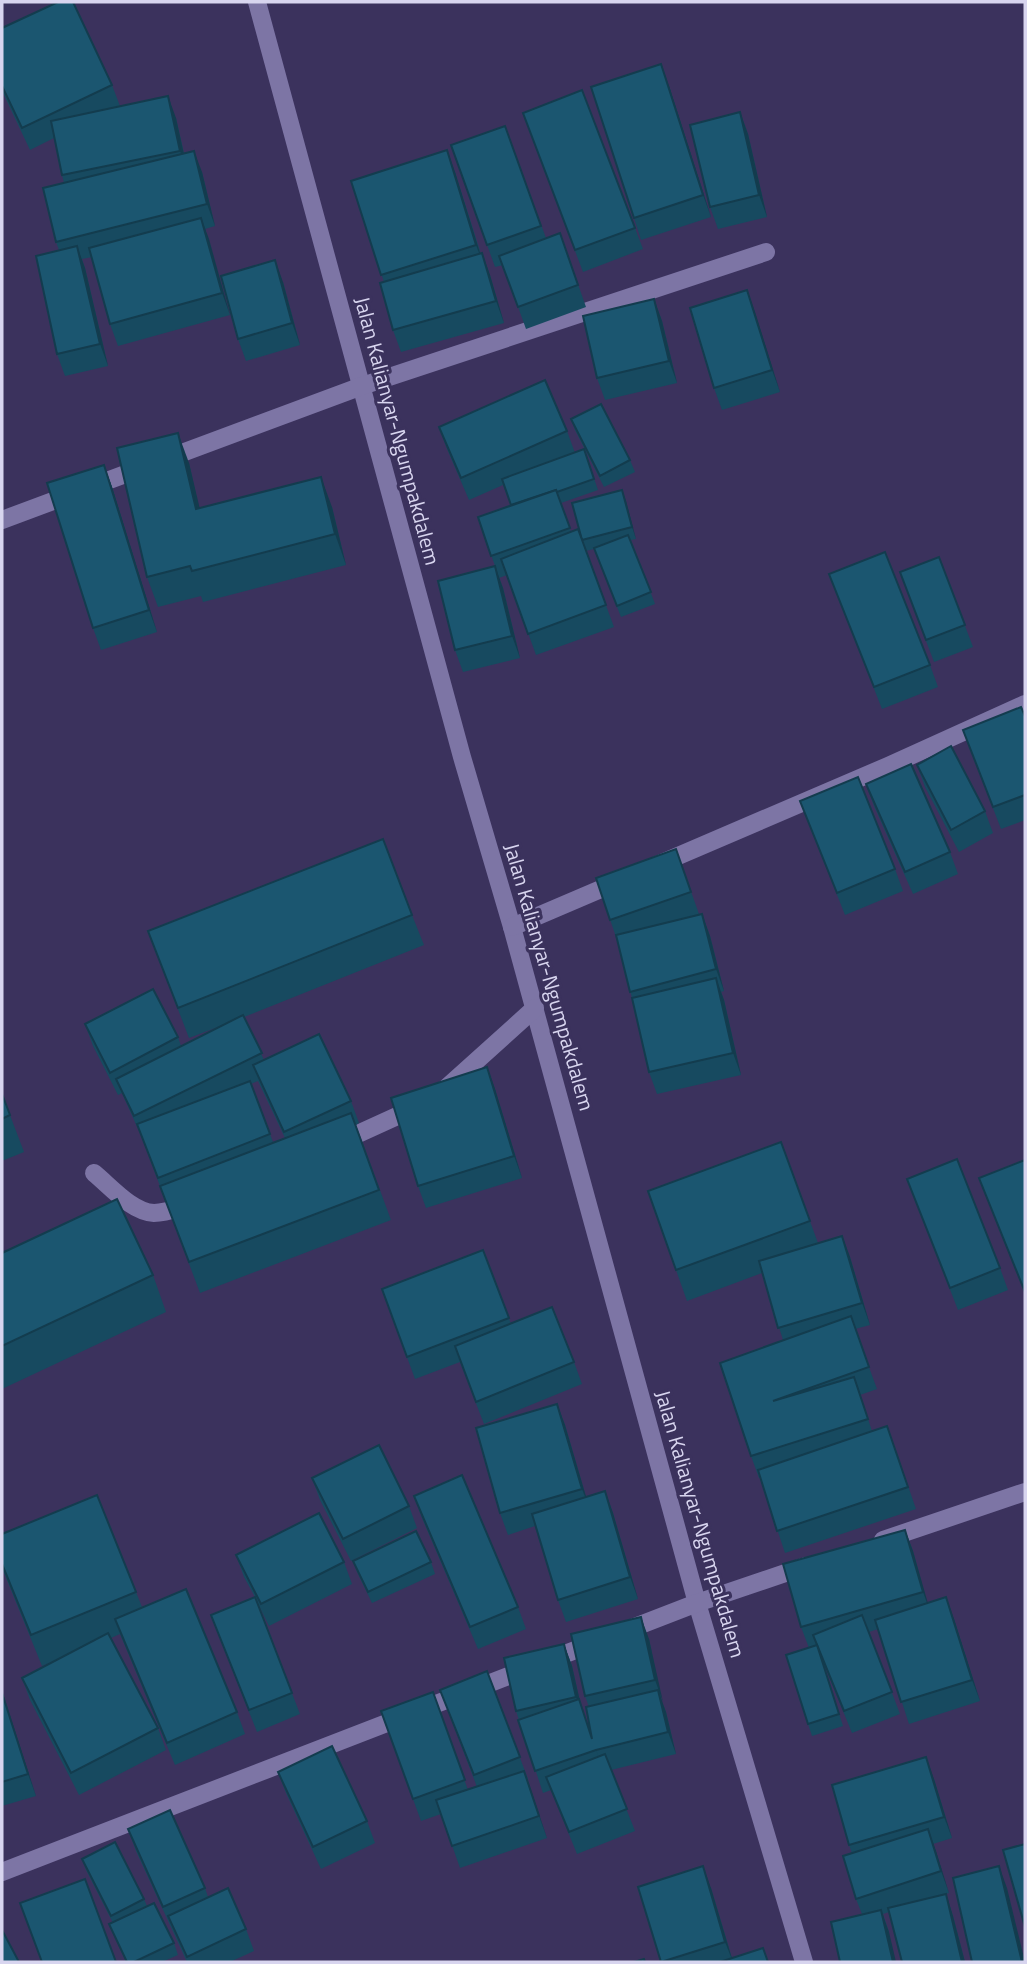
<svg xmlns="http://www.w3.org/2000/svg" width="1027" height="1964" font-family="'Titillium Web',sans-serif">
  <rect width="100%" height="100%" fill="#3b325d"/>
  <g fill="none" stroke-linecap="round" stroke-linejoin="round">
    <!-- minor -->
    <g stroke="#7d75a5" stroke-width="18">
      <polyline points="257,2 462,757 512,927 697,1603 804,1962"/>
      <polyline points="2,520 362,386 766,252"/>
      <polyline points="657,865 888,766 1025,704"/>
      <polyline points="512,927 622,880"/>
      <polyline points="444,1090 535,1008"/>
      <polyline points="338,1143 417,1107"/>
      <path d="M94 1173C111 1187 132 1212 154 1213 167 1213 181 1207 193 1204"/>
      <polyline points="883,1540 1025,1492"/>
      <polyline points="622,1632 697,1603 806,1566"/>
      <polyline points="2,1872 596,1642"/>
    </g>
  </g>
  <!-- wall -->
  <g fill="#174a60" fill-rule="evenodd">
    <polygon points="2,28 112,85 120,106 176,118 184,153 202,172 215,226 205,229 230,315 118,346 110,324 92,257 82,259 85,268 108,366 65,376 57,354 59,250 56,242 64,183 62,175 54,138 30,150 2,91"/>
    <polygon points="669,86 711,217 641,240 634,218"/>
    <polygon points="582,90 643,249 583,272 523,113"/>
    <polygon points="740,112 748,134 767,217 718,229 710,207"/>
    <polygon points="505,126 546,238 560,233 586,307 526,329 503,265 495,267 451,145"/>
    <polygon points="455,172 481,254 482,253 490,275 504,323 401,352 393,330 384,282 351,181"/>
    <polygon points="283,282 300,345 246,361 238,339"/>
    <polygon points="747,290 780,392 722,410 714,388"/>
    <polygon points="654,299 662,321 677,383 605,400 597,378"/>
    <polygon points="571,419 630,460 635,472 604,487 575,430"/>
    <polygon points="439,427 567,431 575,453 584,449 598,490 561,503 571,532 582,539 622,490 636,539 631,540 655,604 621,617 594,549 586,551 614,627 536,655 507,575 499,578 503,588 520,658 463,672 455,650 495,566 478,517 511,505 503,485 469,500 447,449"/>
    <polygon points="189,463 199,508 332,507 346,565 203,602 201,596 158,607 147,577"/>
    <polygon points="104,465 112,487 157,632 101,650 93,628"/>
    <polygon points="939,557 973,647 934,662 900,572"/>
    <polygon points="829,574 930,665 938,687 882,709"/>
    <polygon points="1025,716 1025,820 1001,829 963,730"/>
    <polygon points="917,765 985,811 993,833 959,852 925,787"/>
    <polygon points="866,784 950,852 958,874 913,894 874,806"/>
    <polygon points="800,801 895,869 903,891 845,915"/>
    <polygon points="676,849 699,914 687,918 702,914 710,936 724,991 721,992 724,1000 741,1075 657,1094 649,1072 632,998 616,937 596,878"/>
    <path d="M412 915 424 945 244 1017 264 1060 351 1101 359 1123 356 1125 391 1220 200 1293 142 1138 122 1093 118 1095 93 1046 85 1024 178 1037 181 1046 223 1025 189 1038 148 931ZM258 1081 285 1138 273 1142 251 1084Z"/>
    <polygon points="487,1067 495,1089 522,1178 426,1208 418,1186"/>
    <polygon points="2,1094 24,1152 2,1161"/>
    <polygon points="781,1142 818,1243 842,1236 850,1257 870,1325 855,1329 877,1389 860,1395 872,1431 895,1448 916,1509 785,1553 760,1478 759,1478 751,1456 783,1340 762,1273 687,1301 648,1191"/>
    <polygon points="1025,1160 1025,1294 979,1178"/>
    <polygon points="907,1179 1000,1268 1008,1290 958,1310"/>
    <polygon points="483,1250 511,1324 574,1362 582,1384 484,1424 460,1362 415,1379 382,1289"/>
    <polygon points="2,1253 153,1275 166,1312 2,1389"/>
    <polygon points="557,1404 565,1425 586,1497 605,1491 613,1513 638,1599 566,1622 558,1600 535,1526 508,1535 500,1513"/>
    <polygon points="312,1478 409,1506 417,1528 351,1561 320,1500"/>
    <polygon points="414,1496 518,1607 526,1629 478,1649 422,1518"/>
    <polygon points="905,1530 913,1551 927,1603 954,1619 980,1701 909,1724 878,1629 869,1632 900,1714 852,1733 821,1657 843,1726 812,1736 808,1724 809,1648 801,1627"/>
    <polygon points="236,1555 344,1562 352,1584 269,1626 256,1600 300,1714 257,1732 211,1615 255,1597 244,1577"/>
    <polygon points="353,1561 431,1562 435,1574 372,1603 357,1572"/>
    <polygon points="2,1564 136,1592 142,1607 237,1712 245,1734 175,1765 120,1634 111,1638 158,1728 166,1750 79,1795 30,1700 22,1678 61,1658 42,1666 2,1568"/>
    <polygon points="649,1639 662,1702 666,1712 676,1754 611,1770 635,1831 577,1854 551,1790 543,1793 516,1711 564,1644 572,1666 581,1706 592,1737 589,1707 585,1696"/>
    <polygon points="487,1671 528,1779 527,1779 547,1838 460,1868 441,1814 421,1821 381,1711 433,1692 468,1790 477,1787 440,1690"/>
    <polygon points="2,1691 36,1796 2,1806"/>
    <polygon points="278,1772 367,1821 375,1843 321,1869 286,1793"/>
    <polygon points="934,1779 952,1838 933,1844 949,1893 946,1894 953,1916 965,1962 902,1962 889,1912 883,1914 889,1932 862,1914 856,1899 852,1853 849,1845"/>
    <polygon points="128,1829 205,1888 208,1897 246,1929 254,1951 230,1962 187,1962 136,1851"/>
    <polygon points="82,1859 144,1899 147,1906 174,1943 178,1955 162,1962 126,1962 109,1924 113,1923 86,1870"/>
    <polygon points="638,1887 711,1888 732,1958 763,1948 768,1962 662,1962"/>
  </g>
  <!-- shaded-wall -->
  <g fill="#133c4e">
    <polygon points="661,64 669,86 711,217 703,195"/>
    <polygon points="168,96 176,118 188,173 180,151"/>
    <polygon points="740,112 748,134 767,217 759,195"/>
    <polygon points="447,150 455,172 484,266 476,245"/>
    <polygon points="194,151 202,172 215,226 207,204"/>
    <polygon points="201,218 209,239 230,315 222,293"/>
    <polygon points="77,246 85,268 108,366 100,344"/>
    <polygon points="482,253 490,275 504,323 496,301"/>
    <polygon points="275,260 283,282 300,345 292,323"/>
    <polygon points="747,290 755,312 780,392 772,370"/>
    <polygon points="654,299 662,321 677,383 669,361"/>
    <polygon points="178,433 189,463 207,539 196,509"/>
    <polygon points="104,465 112,487 157,632 149,610"/>
    <polygon points="321,477 332,507 346,565 335,534"/>
    <polygon points="622,490 626,501 636,539 632,527"/>
    <polygon points="495,566 503,588 520,658 512,636"/>
    <polygon points="702,914 710,936 724,991 716,969"/>
    <polygon points="716,978 724,1000 741,1075 733,1053"/>
    <polygon points="487,1067 495,1089 522,1178 514,1156"/>
    <polygon points="842,1236 850,1257 870,1325 862,1303"/>
    <polygon points="557,1404 565,1425 590,1510 582,1489"/>
    <polygon points="605,1491 613,1513 638,1599 630,1577"/>
    <polygon points="905,1530 913,1551 931,1614 923,1592"/>
    <polygon points="946,1597 954,1619 980,1701 972,1680"/>
    <polygon points="641,1617 649,1639 663,1702 655,1680"/>
    <polygon points="564,1644 572,1666 581,1706 600,1761 581,1707 584,1719 576,1697"/>
    <polygon points="658,1690 666,1712 676,1754 668,1732"/>
    <polygon points="2,1691 36,1796 28,1774"/>
    <polygon points="926,1757 934,1779 952,1838 944,1817"/>
    <polygon points="524,1771 532,1793 547,1838 539,1816"/>
    <polygon points="928,1829 936,1851 949,1893 941,1871"/>
    <polygon points="703,1866 711,1888 733,1962 725,1942"/>
    <polygon points="999,1866 1007,1888 1025,1962 1022,1962"/>
    <polygon points="946,1894 953,1916 965,1962 962,1962"/>
    <polygon points="881,1910 889,1932 896,1962 893,1962"/>
  </g>
  <!-- building -->
  <g fill="#1b5670" stroke="#133c4e" stroke-width="2">
    <polygon points="58,2 73,2 112,85 22,128 2,86 2,28"/>
    <polygon points="661,64 703,195 634,218 591,87"/>
    <polygon points="582,90 635,228 575,250 523,113"/>
    <polygon points="168,96 180,151 62,175 51,121"/>
    <polygon points="740,112 759,195 710,207 690,125"/>
    <polygon points="505,126 541,226 487,245 451,145"/>
    <polygon points="447,150 476,245 381,275 351,181"/>
    <polygon points="194,151 207,204 56,242 43,188"/>
    <polygon points="201,218 222,293 110,324 89,248"/>
    <polygon points="560,233 578,285 518,307 499,256"/>
    <polygon points="77,246 100,344 57,354 36,256"/>
    <polygon points="482,253 496,301 393,330 380,283"/>
    <polygon points="275,260 292,323 238,339 221,276"/>
    <polygon points="747,290 772,370 714,388 690,308"/>
    <polygon points="654,299 669,361 597,378 583,316"/>
    <polygon points="545,380 567,431 461,478 439,427"/>
    <polygon points="601,404 630,460 600,476 571,419"/>
    <polygon points="178,433 196,509 321,477 335,534 192,571 190,566 147,577 117,448"/>
    <polygon points="584,449 594,479 557,492 556,490 511,505 502,479"/>
    <polygon points="104,465 149,610 93,628 47,483"/>
    <polygon points="556,490 570,528 491,556 478,517"/>
    <polygon points="622,490 632,527 582,540 572,503"/>
    <polygon points="578,529 606,605 528,634 501,559"/>
    <polygon points="628,535 651,592 617,606 594,548"/>
    <polygon points="885,552 930,665 874,687 829,574"/>
    <polygon points="939,557 965,625 926,640 900,572"/>
    <polygon points="495,566 512,636 455,650 438,581"/>
    <polygon points="1021,707 1025,716 1025,795 993,807 963,730"/>
    <polygon points="951,746 985,811 951,830 917,765"/>
    <polygon points="911,764 950,852 905,872 866,784"/>
    <polygon points="858,777 895,869 837,893 800,801"/>
    <polygon points="383,839 412,915 178,1008 148,931"/>
    <polygon points="676,849 691,892 610,920 596,878"/>
    <polygon points="702,914 716,969 630,992 616,935"/>
    <polygon points="716,978 733,1053 649,1072 632,998"/>
    <polygon points="153,989 178,1037 110,1073 85,1024"/>
    <polygon points="243,1015 262,1053 134,1116 116,1079"/>
    <polygon points="319,1034 351,1101 284,1132 253,1065"/>
    <polygon points="487,1067 514,1156 418,1186 391,1098"/>
    <polygon points="250,1081 270,1134 158,1178 137,1124"/>
    <polygon points="2,1094 10,1115 2,1119"/>
    <polygon points="351,1113 379,1190 189,1262 160,1186"/>
    <polygon points="781,1142 810,1221 676,1270 648,1191"/>
    <polygon points="957,1159 1000,1268 950,1288 907,1179"/>
    <polygon points="1025,1160 1025,1292 979,1178"/>
    <polygon points="117,1199 153,1275 2,1346 2,1253"/>
    <polygon points="842,1236 862,1303 778,1328 759,1261"/>
    <polygon points="483,1250 509,1318 407,1357 382,1289"/>
    <polygon points="552,1307 574,1362 476,1402 455,1346"/>
    <polygon points="851,1316 869,1367 773,1401 854,1377 868,1419 751,1456 720,1363"/>
    <polygon points="557,1404 582,1489 500,1513 476,1428"/>
    <polygon points="887,1426 908,1487 777,1531 758,1470"/>
    <polygon points="379,1445 409,1506 343,1539 312,1478"/>
    <polygon points="462,1475 518,1607 470,1627 414,1496"/>
    <polygon points="605,1491 630,1577 558,1600 532,1514"/>
    <polygon points="97,1495 136,1592 31,1635 2,1564 2,1534"/>
    <polygon points="319,1513 344,1562 261,1604 236,1555"/>
    <polygon points="905,1530 923,1592 801,1627 783,1564"/>
    <polygon points="416,1531 431,1562 368,1592 353,1561"/>
    <polygon points="186,1589 237,1712 167,1743 115,1619"/>
    <polygon points="255,1597 292,1693 249,1710 211,1615"/>
    <polygon points="946,1597 972,1680 901,1702 875,1620"/>
    <polygon points="862,1615 892,1692 844,1711 813,1635"/>
    <polygon points="641,1617 655,1680 585,1696 571,1634"/>
    <polygon points="108,1633 158,1728 71,1773 22,1678"/>
    <polygon points="564,1644 576,1697 516,1711 504,1658"/>
    <polygon points="817,1645 839,1714 808,1724 786,1655"/>
    <polygon points="487,1671 520,1757 474,1775 440,1690"/>
    <polygon points="658,1690 668,1732 596,1750 535,1771 518,1720 579,1699 592,1739 586,1707"/>
    <polygon points="433,1692 465,1780 413,1799 381,1711"/>
    <polygon points="2,1693 28,1774 2,1782"/>
    <polygon points="332,1746 367,1821 313,1847 278,1772"/>
    <polygon points="605,1754 627,1809 569,1832 546,1777"/>
    <polygon points="926,1757 944,1817 849,1845 832,1785"/>
    <polygon points="524,1771 539,1816 452,1846 436,1800"/>
    <polygon points="170,1810 205,1888 163,1907 128,1829"/>
    <polygon points="928,1829 941,1871 856,1899 843,1856"/>
    <polygon points="115,1842 144,1899 111,1916 82,1859"/>
    <polygon points="1025,1844 1025,1927 1003,1850"/>
    <polygon points="703,1866 725,1942 661,1962 638,1887"/>
    <polygon points="999,1866 1022,1962 972,1962 953,1878"/>
    <polygon points="85,1879 116,1962 42,1962 20,1903"/>
    <polygon points="228,1888 246,1929 187,1957 168,1916"/>
    <polygon points="946,1894 962,1962 902,1962 888,1908"/>
    <polygon points="154,1903 174,1943 134,1962 127,1962 109,1924"/>
    <polygon points="881,1910 893,1962 840,1962 831,1922"/>
    <polygon points="2,1930 19,1962 2,1962"/>
    <polygon points="763,1948 768,1962 720,1962"/>
    <polygon points="644,1959 645,1962 634,1962"/>
  </g>
  <g text-anchor="middle" stroke-width="6" stroke-linejoin="round" paint-order="stroke">
    <!-- street labels -->
    <g font-size="21" fill="#d8d5ef" stroke="#3b325d">
      <text transform="translate(397 431) rotate(75)" y="7">Jalan Kalianyar-Ngumpakdalem</text>
      <text transform="translate(549 977) rotate(74)" y="7">Jalan Kalianyar-Ngumpakdalem</text>
      <text transform="translate(700 1524) rotate(74)" y="7">Jalan Kalianyar-Ngumpakdalem</text>
    </g>
  </g>
  <!-- border -->
  <rect width="1027" height="1964" fill="none" stroke="#d8d5ef" stroke-width="7"/>
</svg>
